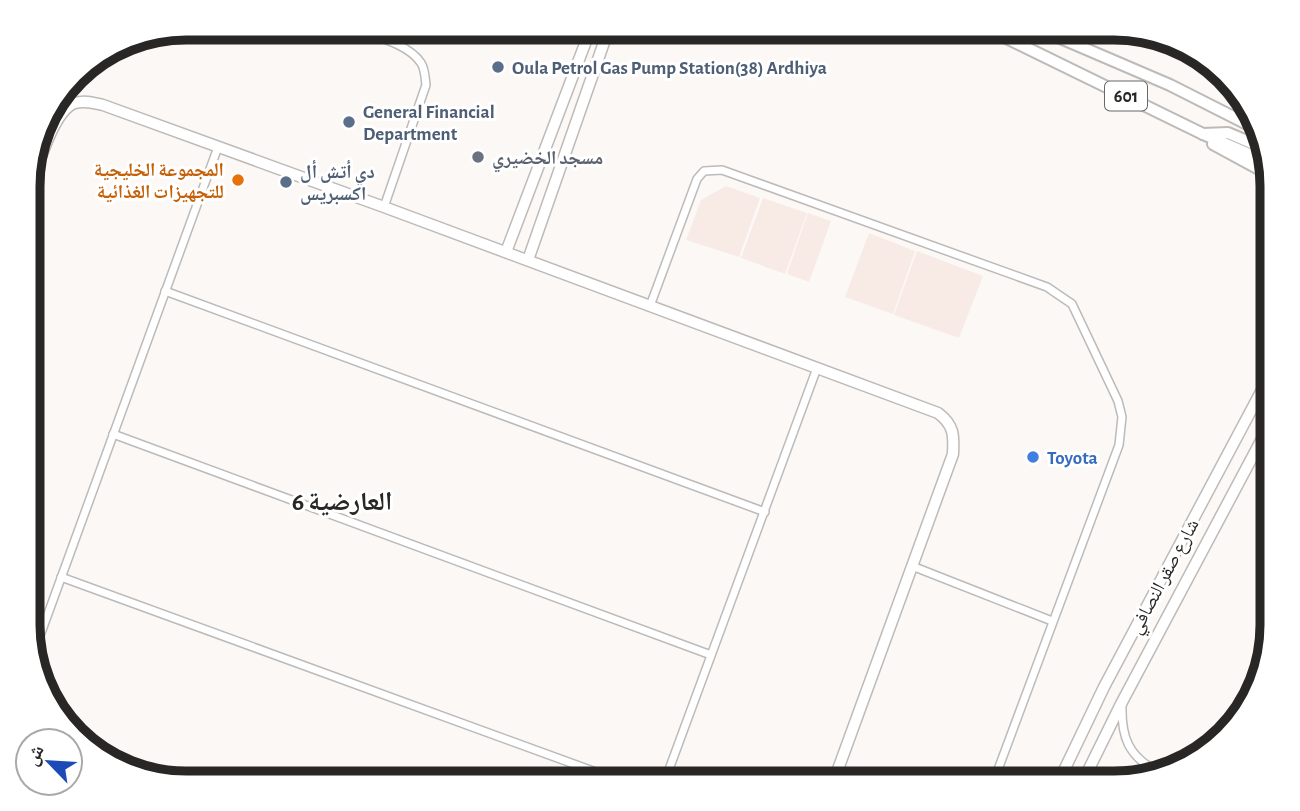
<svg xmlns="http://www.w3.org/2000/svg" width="1300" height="811" font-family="'Alegreya Sans','Noto Naskh Arabic',sans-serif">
  <rect width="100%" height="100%" fill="#fcf8f6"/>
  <!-- built -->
  <g fill="#f8ebe6">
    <polygon points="726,186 760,198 739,257 686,240 701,200"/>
    <polygon points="763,198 807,213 785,274 741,258"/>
    <polygon points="808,213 831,221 809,282 787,274"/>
    <polygon points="869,233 915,251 893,314 845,297"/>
    <polygon points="917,251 983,276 959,338 894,315"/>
  </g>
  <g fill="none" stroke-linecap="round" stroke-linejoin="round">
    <defs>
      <g id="street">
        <path d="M352 28C373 36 408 43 421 63 425 69 425 77 426 85L384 207"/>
        <polyline points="165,291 765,512"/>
        <polyline points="650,306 697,179 704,171 722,170 1047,287 1072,304 1118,401 1122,417 1119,445 993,783"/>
        <polyline points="113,434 711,655"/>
        <polyline points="912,566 1052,621"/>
        <polyline points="61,577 626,783"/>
        <polyline points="33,655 218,147"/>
        <path d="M1122 704C1121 737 1128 756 1158 772"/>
        <polyline points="91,748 186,783"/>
        <polyline points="664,783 817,368"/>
        <path d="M1090 783C1107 770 1128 769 1148 775"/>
      </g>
      <g id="secondary">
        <path d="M29 191C37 170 53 110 75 103 85 100 94 103 103 105L384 207 938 413C954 425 954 435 953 454L833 783"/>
        <polyline points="506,252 591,28"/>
        <polyline points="528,260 609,28"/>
        <polyline points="1058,783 1104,687 1272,371"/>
        <polyline points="1082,783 1122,702 1272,420"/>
      </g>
      <g id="primary">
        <polyline points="986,28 1203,134 1268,162"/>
        <polyline points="1025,28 1042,36"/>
        <polyline points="1037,28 1170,85 1257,129"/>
        <polyline points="1203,134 1228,133 1263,148"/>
        <polyline points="1213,144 1272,176"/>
      </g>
    </defs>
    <!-- street casing -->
    <use href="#street" stroke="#bebab8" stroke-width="10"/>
    <!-- secondary casing -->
    <use href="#secondary" stroke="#bebab8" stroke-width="13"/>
    <!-- primary casing -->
    <use href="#primary" stroke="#bebab8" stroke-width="14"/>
    <!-- street -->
    <use href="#street" stroke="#fff" stroke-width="7"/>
    <!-- secondary -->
    <use href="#secondary" stroke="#fff" stroke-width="10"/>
    <!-- primary -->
    <use href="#primary" stroke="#fff" stroke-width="10"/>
  </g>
  <!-- markers -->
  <g fill="#5c6f8a" stroke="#fff" stroke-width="2.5">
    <circle cx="498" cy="67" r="7"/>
    <circle cx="349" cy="122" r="7"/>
    <circle cx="286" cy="182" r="7"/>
  </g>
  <circle fill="#6b7280" stroke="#fff" stroke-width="2.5" cx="478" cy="157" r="7"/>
  <circle fill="#e8710a" stroke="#fff" stroke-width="2.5" cx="238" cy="180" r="7"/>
  <circle fill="#3f7fe0" stroke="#fff" stroke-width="2.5" cx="1033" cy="457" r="7"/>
  <g text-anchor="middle" stroke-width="6" stroke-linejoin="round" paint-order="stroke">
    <!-- shield labels -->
    <rect fill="#fff" stroke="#686867" stroke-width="2" x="1105" y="81.5" width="42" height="29" rx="5"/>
    <g font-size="18" font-weight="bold" fill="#282726">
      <text x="1126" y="102">601</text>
    </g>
    <!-- service labels -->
    <g font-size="19" font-weight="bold" fill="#4e5e75" stroke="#fff" text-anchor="start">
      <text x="512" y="74">Oula Petrol Gas Pump Station(38) Ardhiya</text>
      <text x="363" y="118">General Financial<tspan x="363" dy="22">Department</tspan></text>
      <text x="300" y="178">دي أتش أل<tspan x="300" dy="22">اكسبريس</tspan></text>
    </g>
    <!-- worship labels -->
    <g font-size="19" font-weight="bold" fill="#5b616d" stroke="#fff" text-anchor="start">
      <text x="492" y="164">مسجد الخضيري</text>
    </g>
    <!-- food labels -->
    <g font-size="19" font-weight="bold" fill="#c56008" stroke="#fff" text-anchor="end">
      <text x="224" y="176">المجموعة الخليجية<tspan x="224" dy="22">للتجهيزات الغذائية</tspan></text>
    </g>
    <!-- shop labels -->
    <g font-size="19" font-weight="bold" fill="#366cbe" stroke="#fff" text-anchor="start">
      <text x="1047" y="464">Toyota</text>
    </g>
    <!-- street labels -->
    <g font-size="19" fill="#282726" stroke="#fff">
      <text transform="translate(1163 576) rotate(-62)" y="7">شارع صقر النصافي</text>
    </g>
    <!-- district labels -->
    <g font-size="26" font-weight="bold" fill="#282726" stroke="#fff">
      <text x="342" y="510">العارضية 6</text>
    </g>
  </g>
  <!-- crop -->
  <path d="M0 0H1300V811H0ZM186 40H1114A146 146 0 0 1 1260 186V625A146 146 0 0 1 1114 771H186A146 146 0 0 1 40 625V186A146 146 0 0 1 186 40Z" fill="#fff" fill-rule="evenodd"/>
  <path fill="none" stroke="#282726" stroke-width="9" d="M186 40H1114A146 146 0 0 1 1260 186V625A146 146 0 0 1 1114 771H186A146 146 0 0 1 40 625V186A146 146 0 0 1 186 40Z"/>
  <!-- north arrow -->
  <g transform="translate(49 762) rotate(295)"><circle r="33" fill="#ffffff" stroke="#a9a9a8" stroke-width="2"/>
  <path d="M0-5L12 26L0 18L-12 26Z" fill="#1c4bb8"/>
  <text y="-10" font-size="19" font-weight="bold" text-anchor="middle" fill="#282726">ش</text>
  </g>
</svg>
